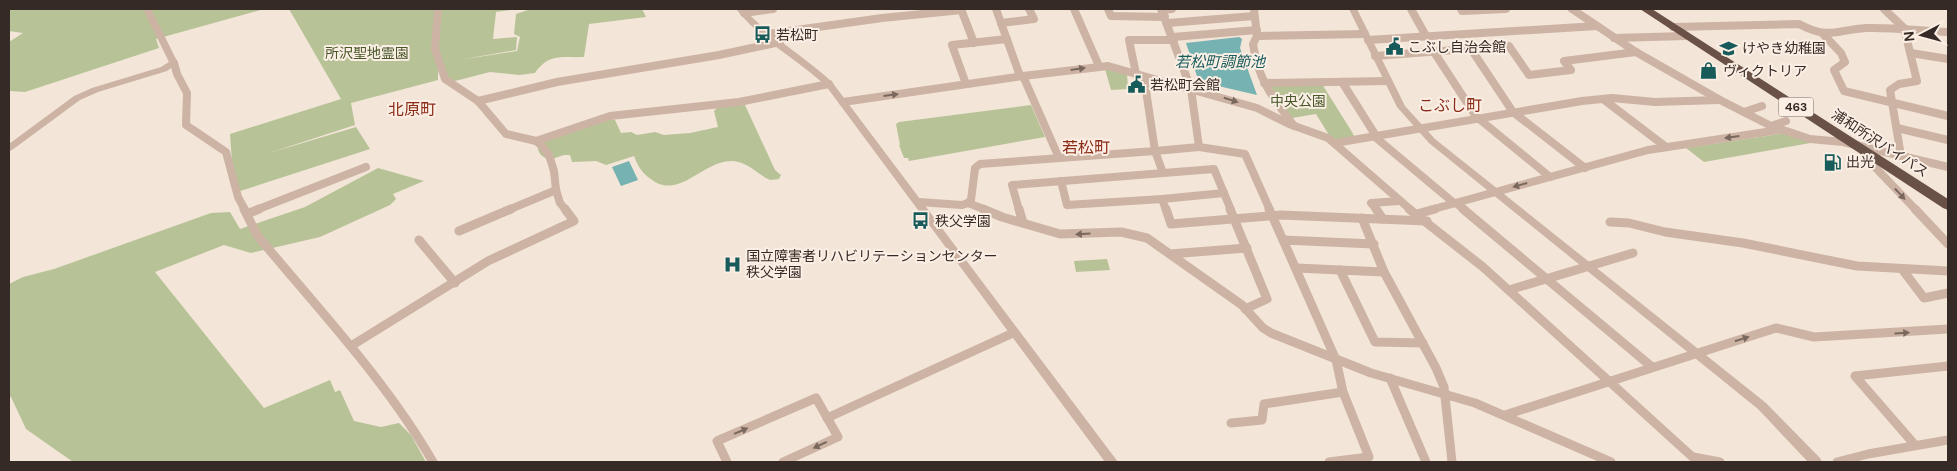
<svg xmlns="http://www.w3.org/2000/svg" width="1957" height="471" font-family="'DM Sans','Noto Sans JP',sans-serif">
  <rect width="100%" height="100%" fill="#f3e5d8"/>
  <!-- green -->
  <g fill="#b7c397">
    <polygon points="9,9 264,9 156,39 159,48 25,92 9,91 9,42 23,33 9,31"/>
    <path d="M289 9H518L496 12 493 39 517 37 516 50 459 60 517 51 520 37 514 34 516 14 528 10 642 9 646 17 589 24 584 57C561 58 549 53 535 73L519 75 490 72 455 81 447 76 438 62V80L351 103 355 125 269 153 356 127 370 149 234 193 230 134 341 99Z"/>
    <polygon points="1105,69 1127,73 1128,89 1111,90"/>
    <polygon points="1322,84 1352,132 1355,138 1337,141 1329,135 1316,114 1292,118 1273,93 1270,85"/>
    <path d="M745 105 775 170 781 175 779 179 770 180C757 174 748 162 733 161 704 160 682 197 655 182 643 174 639 169 634 156L606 165 596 161 572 162 570 155H564L549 160C541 156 537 153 538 144L610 119 615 120 621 133 631 132 637 135 655 132 664 135 690 133 718 127 714 111 717 108Z"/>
    <polygon points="1031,105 1045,137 909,161 908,158 904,158 899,145 900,145 896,124 899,122"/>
    <polygon points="1786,133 1816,142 1704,162 1686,148"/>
    <polygon points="378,168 424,181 393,194 396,199 390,205 320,237 251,253 224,245 155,272 264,408 330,380 335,392 340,390 354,421 381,427 399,423 411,435 426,462 73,462 26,429 11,397 9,397 9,284 23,277 54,269 211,213 230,212 240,229 305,207"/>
    <polygon points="1107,259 1110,270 1076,272 1074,261"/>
  </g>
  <!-- water -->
  <g fill="#75b2b1">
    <polygon points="1239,37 1242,39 1240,48 1257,95 1214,85 1213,89 1200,85 1186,43"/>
    <polygon points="629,161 638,180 621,186 612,167"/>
  </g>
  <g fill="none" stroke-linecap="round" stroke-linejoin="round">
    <!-- minor-far1 -->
    <g stroke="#ccb3a3" stroke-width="8">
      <polyline points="438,9 435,49 445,79 478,101 506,134 536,141 543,147 549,155 554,171 556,190 560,203 566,210"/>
      <polyline points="961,9 974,43"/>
      <polyline points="996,9 1020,76"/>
      <polyline points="1074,9 1099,66"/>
      <polyline points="1108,9 1111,16 1165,17"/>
      <polyline points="1161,9 1191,89 1199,147 1155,151 1163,173"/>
      <path d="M1254 9 1257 36 1253 44C1258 80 1273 98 1294 126"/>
      <polyline points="1411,9 1426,36"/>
      <polyline points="1461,9 1462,11 1506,9"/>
      <polyline points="1572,9 1636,52 1720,100 1771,126 1810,139 1843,142 1948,167"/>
      <polyline points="1884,9 1904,28 1917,81 1899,84 1890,90 1901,156"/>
      <polyline points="1162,10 1172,9"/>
      <polyline points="744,13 773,9"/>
      <polyline points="1001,23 1034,19 1029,9"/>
      <polyline points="1168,23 1254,16"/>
      <path d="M1673 27 1799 24C1829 40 1836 30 1866 28 1893 27 1921 31 1948 32"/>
      <polyline points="768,34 882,18 962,10"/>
      <polyline points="1823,34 1841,53 1845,62 1834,70 1844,91 1948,116"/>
      <polyline points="1257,36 1365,34"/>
      <polyline points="1173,37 1257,30"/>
      <polyline points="1614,38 1686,36"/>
      <polyline points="1368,40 1597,26"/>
      <polyline points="1471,49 1513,112 1585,168"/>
      <polyline points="1434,52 1477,118"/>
      <polyline points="1911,53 1948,59"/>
      <polyline points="1375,56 1509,46 1529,75 1571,70 1564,61 1636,52"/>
      <polyline points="174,63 177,74 187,93 186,125 226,152 238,197 245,210"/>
      <polyline points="1136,74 1129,40 1174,40"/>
      <polyline points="1023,76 1059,158"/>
      <polyline points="1342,82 1376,136"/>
      <polyline points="1264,83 1388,81"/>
      <polyline points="966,84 952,45 1007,39"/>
      <polyline points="1603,99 1666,147"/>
      <polyline points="478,101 557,82 719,55 780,42"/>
      <polyline points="843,102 1023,76 1108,66 1257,108 1289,124 1328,138 1411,210"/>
      <polyline points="1744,112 1762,106"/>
      <polyline points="1478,118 1550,177"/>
      <polyline points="1771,126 1786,121"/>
      <polyline points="1897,128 1948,140"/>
      <polyline points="1375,137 1454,203"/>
      <polyline points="536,141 610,116 739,102 829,84"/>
      <polyline points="1335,143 1582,101 1612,98 1655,102 1719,100"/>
      <polyline points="1199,147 1245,154 1270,210"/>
      <polyline points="1872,156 1873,165 1916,210"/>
      <polyline points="1061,181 1067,205 1162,199"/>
      <polyline points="919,202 962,205 968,203 986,210"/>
      <polyline points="968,203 971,200 975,168 980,164 1155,151 1144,77"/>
      <polyline points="1456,203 1465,210"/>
      <polyline points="256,210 366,167"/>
      <polyline points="508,210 556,190"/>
      <polyline points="1019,210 1012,185 1214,169 1231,210"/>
      <polyline points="1166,210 1162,199 1224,193"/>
      <polyline points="1377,210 1371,203 1399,201"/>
      <polyline points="1430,210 1648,150 1779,130"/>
    </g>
    <!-- minor -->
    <g stroke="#ccb3a3" stroke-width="9">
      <path d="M244 209 257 235C317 308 386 380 433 462"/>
      <polyline points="983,209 1002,217 1060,234 1121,232 1147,238 1242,305 1263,328 1271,333 1371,373 1475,403 1611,462"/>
      <polyline points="1019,209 1023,223"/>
      <polyline points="1166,209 1171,224 1281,215 1427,221"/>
      <polyline points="1230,209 1267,299 1245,309"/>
      <polyline points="1269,209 1283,240"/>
      <polyline points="1376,209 1383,219"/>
      <polyline points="1409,209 1483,267 1698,462"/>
      <polyline points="1463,209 1652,367"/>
      <polyline points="1915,209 1948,244"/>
      <polyline points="247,214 259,209"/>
      <polyline points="1417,214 1435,209"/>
      <polyline points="1362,218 1384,272 1436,368 1444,387 1452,462"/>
      <polyline points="1610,222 1629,223 1665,232 1743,243 1857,266 1948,271"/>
      <polyline points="459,231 511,209"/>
      <polyline points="419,240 455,283"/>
      <polyline points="1170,254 1247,248"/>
      <polyline points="1296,268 1384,272"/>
      <polyline points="1902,269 1924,298 1948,293"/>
      <polyline points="1340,270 1375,342 1423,343"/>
      <polyline points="1509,290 1633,253"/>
      <polyline points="351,346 488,261 574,221 565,209"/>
      <polyline points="1390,378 1426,462"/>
      <polyline points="1505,415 1776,328 1814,337 1948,329"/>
      <polyline points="827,418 1013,333"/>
      <polyline points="1231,423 1262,420 1264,404 1343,392"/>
      <polyline points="1915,445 1855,376 1948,366"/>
      <polyline points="1693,457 1720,462"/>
      <polyline points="727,462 717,441 816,398 838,437 783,462"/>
      <polyline points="1329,462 1369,457 1343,392 1336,360 1283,240 1374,244"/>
      <polyline points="1837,462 1868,454 1948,440"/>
    </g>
    <!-- tertiary -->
    <g fill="#ccb3a3" fill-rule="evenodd">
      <polygon points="143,9 151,9 178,63 167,71 98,92 80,100 12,150 9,151 9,144 74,96 92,88 161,67 169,62"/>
      <path d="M736 9H744C770 37 804 56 832 82L1118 462H1105L826 86C797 59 760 40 736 9Z"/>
      <polygon points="1349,9 1357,9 1405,106 1435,139 1766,403 1820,458 1822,462 1808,462 1758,409 1429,143 1397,107"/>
    </g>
    <!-- trunk -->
    <polygon fill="#695148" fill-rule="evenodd" points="1640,9 1652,9 1948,199 1948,210 1943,208"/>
  </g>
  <!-- one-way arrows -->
  <defs><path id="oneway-solid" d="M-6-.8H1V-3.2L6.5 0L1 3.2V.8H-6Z" transform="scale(1.25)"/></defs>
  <g fill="#7a685e">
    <use href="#oneway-solid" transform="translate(1078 69) rotate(-8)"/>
    <use href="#oneway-solid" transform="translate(891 95) rotate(-7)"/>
    <use href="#oneway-solid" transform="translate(1231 100) rotate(17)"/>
    <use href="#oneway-solid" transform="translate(1732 137) rotate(172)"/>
    <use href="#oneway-solid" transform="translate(1520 185) rotate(164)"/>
    <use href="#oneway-solid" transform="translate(1900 194) rotate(47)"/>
    <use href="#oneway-solid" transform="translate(1083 234) rotate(176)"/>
    <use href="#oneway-solid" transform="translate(1902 333) rotate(-3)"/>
    <use href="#oneway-solid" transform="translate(1742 339) rotate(-18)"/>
    <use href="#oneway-solid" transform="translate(741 431) rotate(-23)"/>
    <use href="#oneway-solid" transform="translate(820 445) rotate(155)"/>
  </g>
  <!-- icons -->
  <defs>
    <symbol id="bus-bare" viewBox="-9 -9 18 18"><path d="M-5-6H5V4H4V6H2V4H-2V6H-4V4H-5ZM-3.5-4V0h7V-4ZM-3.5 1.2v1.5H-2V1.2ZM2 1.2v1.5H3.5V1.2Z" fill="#185b5b" stroke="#fbefe5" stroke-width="2.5" paint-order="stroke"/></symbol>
    <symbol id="civic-bare" viewBox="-9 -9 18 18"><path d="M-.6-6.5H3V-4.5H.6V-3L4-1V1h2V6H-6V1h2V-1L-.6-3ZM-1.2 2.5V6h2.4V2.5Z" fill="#185b5b" stroke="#fbefe5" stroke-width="2.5" paint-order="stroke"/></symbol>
    <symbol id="school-bare" viewBox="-9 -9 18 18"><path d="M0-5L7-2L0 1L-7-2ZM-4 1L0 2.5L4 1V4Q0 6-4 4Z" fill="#185b5b" stroke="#fbefe5" stroke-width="2.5" paint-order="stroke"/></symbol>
    <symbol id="shop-bare" viewBox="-9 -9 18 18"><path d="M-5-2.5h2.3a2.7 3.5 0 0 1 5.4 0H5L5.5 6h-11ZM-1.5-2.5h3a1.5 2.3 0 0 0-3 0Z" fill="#185b5b" stroke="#fbefe5" stroke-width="2.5" paint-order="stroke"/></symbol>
    <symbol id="fuel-bare" viewBox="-9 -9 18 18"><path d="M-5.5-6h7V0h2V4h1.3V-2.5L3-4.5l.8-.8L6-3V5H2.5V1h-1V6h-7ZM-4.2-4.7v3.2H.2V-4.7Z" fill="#185b5b" stroke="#fbefe5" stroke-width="2.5" paint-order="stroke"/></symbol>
    <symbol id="hospital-bare" viewBox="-9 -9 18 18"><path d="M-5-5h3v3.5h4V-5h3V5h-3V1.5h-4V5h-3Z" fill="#185b5b" stroke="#fbefe5" stroke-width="2.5" paint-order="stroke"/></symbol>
  </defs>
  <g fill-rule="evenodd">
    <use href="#bus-bare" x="750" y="22" width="25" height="25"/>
    <use href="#civic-bare" x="1382" y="34" width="25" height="25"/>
    <use href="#school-bare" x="1716" y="36" width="25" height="25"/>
    <use href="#shop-bare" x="1696" y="58" width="25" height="25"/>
    <use href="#civic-bare" x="1124" y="72" width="25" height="25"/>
    <use href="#fuel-bare" x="1820" y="150" width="25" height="25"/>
    <use href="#bus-bare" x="908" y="208" width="25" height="25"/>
    <use href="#hospital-bare" x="720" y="252" width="25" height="25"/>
  </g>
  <g text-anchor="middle" stroke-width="4" stroke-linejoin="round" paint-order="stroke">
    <!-- shield labels -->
    <rect fill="#fbefe5" stroke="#71655f" stroke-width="1" x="1778.5" y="97.5" width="35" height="19" rx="4"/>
    <g font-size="12" font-weight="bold" fill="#362a26">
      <text x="1796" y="111">463</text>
    </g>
    <!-- poi labels -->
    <g font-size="14" fill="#362a26" stroke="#fbefe5" text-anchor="start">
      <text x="776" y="40">若松町</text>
      <text x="1408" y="52">こぶし自治会館</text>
      <text x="1742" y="53">けやき幼稚園</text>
      <text x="1723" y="76">ヴィクトリア</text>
      <text x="1150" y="90">若松町会館</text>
      <text x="1846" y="167">出光</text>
      <text x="935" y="226">秩父学園</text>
      <text x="746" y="261">国立障害者リハビリテーションセンター<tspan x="746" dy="16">秩父学園</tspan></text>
    </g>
    <!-- park labels -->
    <g font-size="14" fill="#485728" stroke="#fbefe5">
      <text x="367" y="58">所沢聖地霊園</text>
      <text x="1298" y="106">中央公園</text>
    </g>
    <!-- street labels -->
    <g font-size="14" fill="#362a26" stroke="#fbefe5">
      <text transform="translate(1880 143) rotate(33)" y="5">浦和所沢バイパス</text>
    </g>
    <!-- water labels -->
    <g font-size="15" font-style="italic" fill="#185b5b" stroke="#fbefe5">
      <text x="1220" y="67">若松町調節池</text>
    </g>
    <!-- quarter labels -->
    <g font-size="16" fill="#8c2d19" stroke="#fbefe5">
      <text x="1450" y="111">こぶし町</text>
      <text x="412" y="115">北原町</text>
      <text x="1086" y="153">若松町</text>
    </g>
  </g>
  <!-- border -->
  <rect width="1957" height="471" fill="none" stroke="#362a26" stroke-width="20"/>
  <!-- north arrow -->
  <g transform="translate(1922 35) rotate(264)" stroke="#fbefe5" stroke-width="4" paint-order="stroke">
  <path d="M0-4L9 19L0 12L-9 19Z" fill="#362a26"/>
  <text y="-8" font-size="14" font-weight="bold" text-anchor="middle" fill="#362a26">N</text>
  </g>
</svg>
